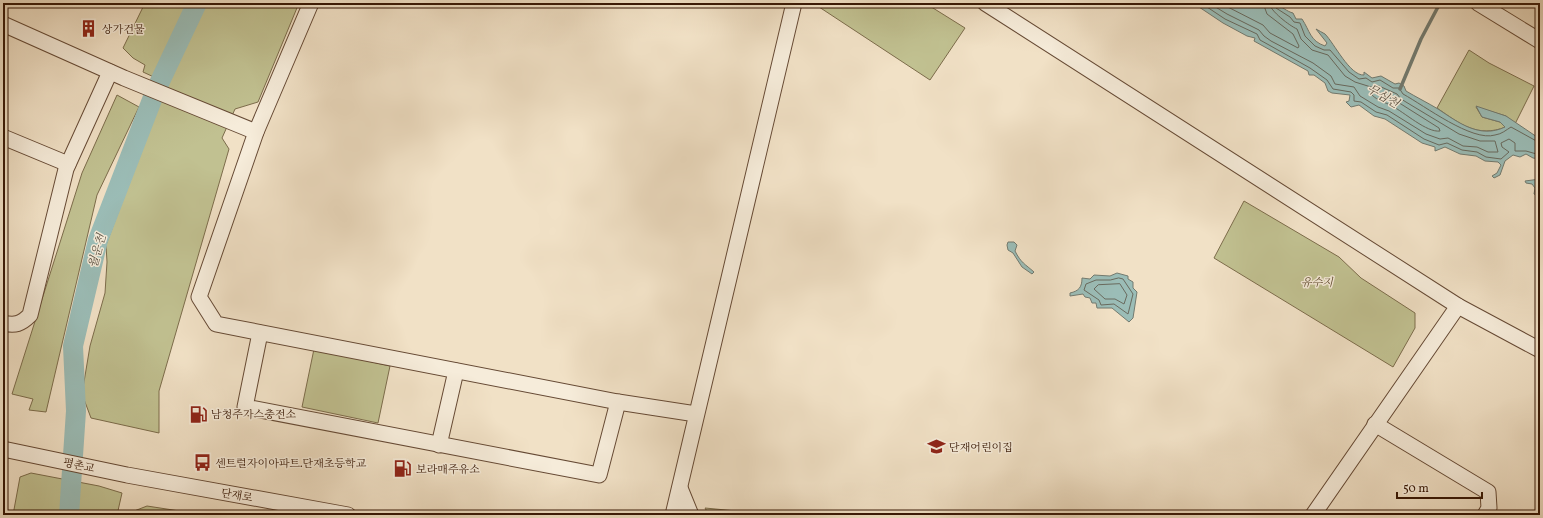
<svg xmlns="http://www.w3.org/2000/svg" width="1543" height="518" font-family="Vollkorn,'Noto Serif KR',serif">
  <rect width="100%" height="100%" fill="#f1e1c6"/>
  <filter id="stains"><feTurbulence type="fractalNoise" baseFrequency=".005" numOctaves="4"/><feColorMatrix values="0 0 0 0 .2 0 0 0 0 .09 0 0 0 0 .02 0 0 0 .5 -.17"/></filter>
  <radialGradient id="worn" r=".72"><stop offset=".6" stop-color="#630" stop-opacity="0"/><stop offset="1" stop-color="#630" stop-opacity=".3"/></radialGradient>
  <!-- green -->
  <g fill="#c1c191" stroke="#7c6c4b">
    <polygon points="145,3 191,3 156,78 143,72 145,65 133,58 123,48"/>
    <polygon points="201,3 299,3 258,102 235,109 222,138 229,149 159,391 159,433 91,418 82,394 90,346 105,293 107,262 106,245 131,177 151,111"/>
    <polygon points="813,3 925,3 965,28 930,80"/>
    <path d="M1469 50 1489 63 1534 86 1515 124 1506 116 1476 107 1482 117 1500 122 1506 127C1477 138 1460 124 1437 108Z"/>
    <polygon points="117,95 139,107 97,195 46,412 29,410 33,399 12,394 82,173"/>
    <polygon points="1244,201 1339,257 1361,278 1415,313 1415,328 1393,367 1214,258"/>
    <polygon points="314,349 390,366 378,423 302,407"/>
    <polygon points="31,473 99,486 122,493 117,515 13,515 20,477"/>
    <polygon points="147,506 199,514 204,515 124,515"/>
    <polygon points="705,508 778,515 709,515"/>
  </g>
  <!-- water -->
  <g fill="#9bbdb7" stroke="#737b70">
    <path d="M1197 3H1276C1280 6 1288 12 1293 13L1296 19H1302C1310 31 1310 41 1325 46L1327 43 1316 29C1319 31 1322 32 1325 34 1334 43 1350 76 1364 75V72L1372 78 1381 76 1395 84 1399 83 1404 86 1406 91C1416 97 1428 103 1438 109 1459 123 1480 139 1505 127L1500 122 1482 117 1476 106 1506 116 1540 139V159L1533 158 1526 154 1520 157 1513 155 1505 161 1500 175 1494 178 1492 176 1497 173 1501 165 1498 162 1485 161 1476 156 1460 154 1445 147 1435 151V147L1422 143 1385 119 1374 116 1359 105 1351 107 1346 102 1349 101 1350 95 1332 93 1328 91 1325 83 1314 75H1309L1308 71 1254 41 1255 38 1247 36 1223 23 1199 7Z"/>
    <polygon points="1540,179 1540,191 1537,192 1540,194 1540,197 1534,194 1535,188 1532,184 1526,183 1525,181"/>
    <path d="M1008 242H1014L1017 245 1015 251C1021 263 1025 264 1034 272L1032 274 1022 267 1013 253 1008 250 1007 245Z"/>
    <path d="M1117 273 1128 276V279L1133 282V288L1137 292 1133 318 1129 322 1112 308H1097L1096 303H1092L1090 298 1085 297 1083 294 1070 296V293C1079 291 1082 287 1082 278L1090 279 1094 275 1110 276Z"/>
  </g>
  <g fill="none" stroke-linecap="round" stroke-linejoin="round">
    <!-- shore -->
    <g stroke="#696a5e" stroke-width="1">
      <polyline points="1201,3 1225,19 1257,34 1260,40 1269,45 1310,68 1327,80 1333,89 1351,92 1354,95 1354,101 1361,102 1376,112 1387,115 1424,139 1439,145 1447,143 1462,150 1477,152 1486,157 1501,159 1509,152 1502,147 1501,143 1509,139 1515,143 1515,151 1526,151 1540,155"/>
      <path d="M1209 3 1227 14 1259 30 1264 36 1271 41 1313 63 1331 76 1335 84 1354 87 1360 96 1378 107 1389 111 1426 134 1440 139 1448 138 1463 146 1477 147 1488 152H1498L1495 141H1480L1459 134 1401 99 1397 94 1379 86 1371 87 1355 82 1345 76 1328 55 1312 50 1301 39 1297 29C1290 26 1270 11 1269 3"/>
      <polyline points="1220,3 1263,25 1270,33 1298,48 1299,46 1293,34 1267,14 1263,3"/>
      <path d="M1274 3 1276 8 1290 17 1294 22 1300 23 1305 36 1315 46 1324 50H1330L1349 72 1359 79 1366 78 1372 82 1380 80 1393 88H1399L1403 94C1425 106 1472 142 1495 135 1502 134 1506 130 1511 127L1540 143"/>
      <path d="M1378 92 1393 99 1439 128 1440 131C1427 133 1404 112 1392 106 1385 102 1378 101 1372 95L1373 93Z"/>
      <polygon points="1119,278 1123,279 1133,294 1128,314 1114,304 1101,305 1099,300 1084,290 1086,284 1096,280 1110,280"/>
      <polygon points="1120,284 1127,295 1124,304 1115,299 1105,299 1094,289 1098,285"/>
    </g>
    <!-- stream -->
    <polyline stroke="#737b70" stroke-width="3.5" points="1400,89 1421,39 1439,5"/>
    <!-- river -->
    <polyline stroke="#9bbdb7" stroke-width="20" points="69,515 76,411 73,346 98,240 155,92 197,3"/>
    <defs>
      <g id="minor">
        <polyline points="311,3 256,132 199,297 216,324 618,402 696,414"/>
        <polyline points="985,3 1458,306 1540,350"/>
        <polyline points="1478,3 1540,41"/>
        <polyline points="3,24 124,78 256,132"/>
        <polyline points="3,137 68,164"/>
        <path d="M3 323C15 326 21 324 30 315L66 169 110 72"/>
        <polyline points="260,333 245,407 599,475 618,402"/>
        <polyline points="1375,424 1488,492 1489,508 1485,515"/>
        <polyline points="439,445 456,371"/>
        <polyline points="3,449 127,475 348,515"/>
        <polyline points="680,488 691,515"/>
        <polyline points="673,515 794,3"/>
        <polyline points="1313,515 1458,306"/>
      </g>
    </defs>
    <!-- minor casing -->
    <use href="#minor" stroke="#664a35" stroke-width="17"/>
    <!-- minor -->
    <use href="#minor" stroke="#f6ecda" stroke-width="15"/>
  </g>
  <!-- icons -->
  <defs>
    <symbol id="building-bare" viewBox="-9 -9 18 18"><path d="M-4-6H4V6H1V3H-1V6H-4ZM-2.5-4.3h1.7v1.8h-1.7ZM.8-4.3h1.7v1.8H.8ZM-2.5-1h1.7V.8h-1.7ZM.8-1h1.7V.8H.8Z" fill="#8f2418" stroke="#f6ecda" stroke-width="2.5" paint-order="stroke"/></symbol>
    <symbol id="fuel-bare" viewBox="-9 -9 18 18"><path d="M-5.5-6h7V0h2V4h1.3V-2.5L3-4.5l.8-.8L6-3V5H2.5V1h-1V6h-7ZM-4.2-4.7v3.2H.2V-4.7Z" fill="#8f2418" stroke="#f6ecda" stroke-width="2.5" paint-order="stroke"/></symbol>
    <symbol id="school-bare" viewBox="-9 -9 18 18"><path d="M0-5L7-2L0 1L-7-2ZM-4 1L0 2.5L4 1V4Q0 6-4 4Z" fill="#8f2418" stroke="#f6ecda" stroke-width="2.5" paint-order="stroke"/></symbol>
    <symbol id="bus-bare" viewBox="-9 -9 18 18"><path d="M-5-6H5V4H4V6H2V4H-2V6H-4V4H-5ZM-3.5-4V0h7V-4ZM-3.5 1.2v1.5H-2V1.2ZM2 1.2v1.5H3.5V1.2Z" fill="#8f2418" stroke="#f6ecda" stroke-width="2.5" paint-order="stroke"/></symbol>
  </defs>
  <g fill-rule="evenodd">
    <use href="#building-bare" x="76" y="16" width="25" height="25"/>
    <use href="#fuel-bare" x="186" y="402" width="25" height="25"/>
    <use href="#school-bare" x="924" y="434" width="25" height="25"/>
    <use href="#bus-bare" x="190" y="450" width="25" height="25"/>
    <use href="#fuel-bare" x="390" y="456" width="25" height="25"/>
  </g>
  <g text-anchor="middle" stroke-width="3" stroke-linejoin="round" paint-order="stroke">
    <!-- poi labels -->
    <g font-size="11" fill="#371705" stroke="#f6ecda" text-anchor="start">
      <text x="102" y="33">상가건물</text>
      <text x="211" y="418">남청주가스충전소</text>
      <text x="949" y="451">단재어린이집</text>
      <text x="215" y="467">센트럴자이아파트.단재초등학교</text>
      <text x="416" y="473">보라매주유소</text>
    </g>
    <!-- park labels -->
    <g font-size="11" font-style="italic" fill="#604a2f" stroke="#f6ecda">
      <text x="1317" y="286">유수지</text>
    </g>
    <!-- street labels -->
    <g font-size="11" fill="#371705" stroke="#f6ecda">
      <text transform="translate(79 465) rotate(12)" y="4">평촌교</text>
      <text transform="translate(237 495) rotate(10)" y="4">단재로</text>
    </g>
    <!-- water labels -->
    <g font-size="12" font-style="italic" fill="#5a5143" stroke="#f6ecda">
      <text transform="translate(1383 96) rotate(30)" y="4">무심천</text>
      <text transform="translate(97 251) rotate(-74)" y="4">월운천</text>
    </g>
  </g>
  <!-- margin -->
  <rect width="1543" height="518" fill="none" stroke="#f1e1c6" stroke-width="16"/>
  <rect x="4" y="4" width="1535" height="510" fill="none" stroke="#371705" stroke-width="2"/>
  <rect x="8" y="8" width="1527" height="502" fill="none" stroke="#371705"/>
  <!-- scale -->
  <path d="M1397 492v6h85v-6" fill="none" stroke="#371705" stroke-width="2"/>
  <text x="1403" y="492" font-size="12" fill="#371705" stroke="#f6ecda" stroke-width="3" paint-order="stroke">50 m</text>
  <rect width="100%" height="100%" filter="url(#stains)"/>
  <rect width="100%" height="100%" fill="url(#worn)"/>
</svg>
